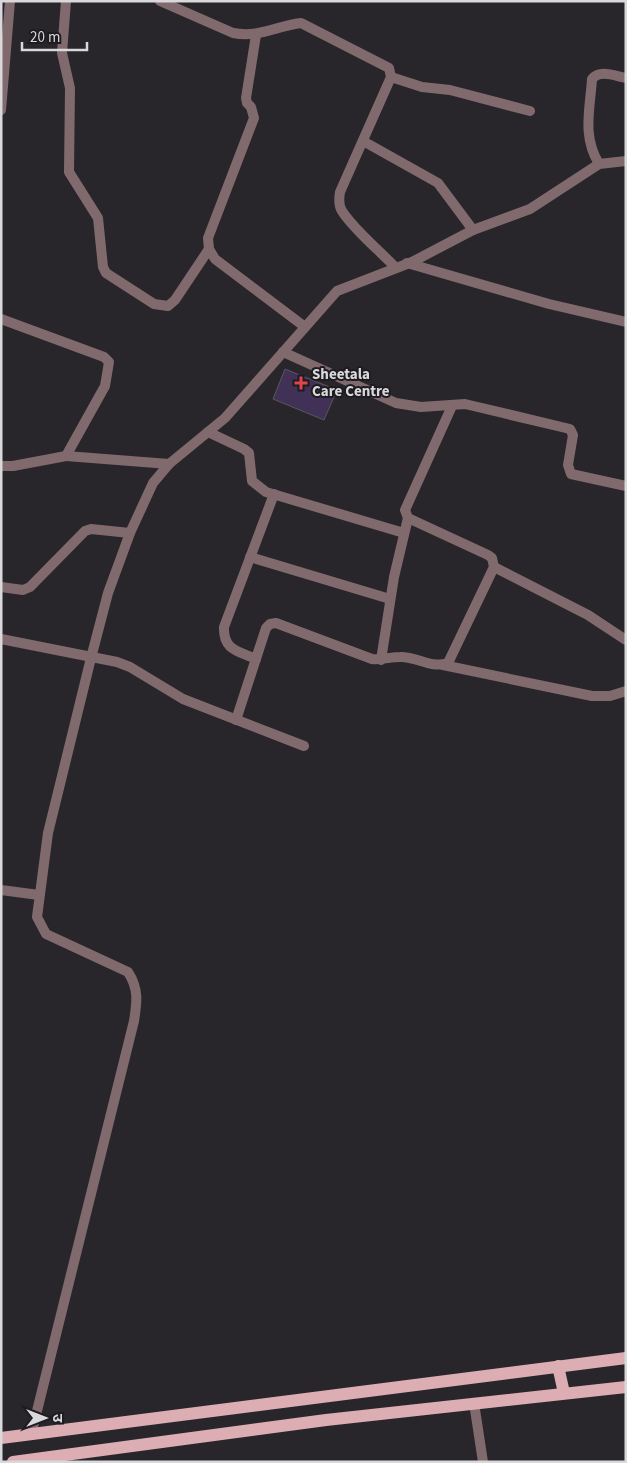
<svg xmlns="http://www.w3.org/2000/svg" width="627" height="1463" font-family="'Source Sans 3','Noto Sans Devanagari',sans-serif">
  <rect width="100%" height="100%" fill="#28262a"/>
  <!-- building -->
  <polygon fill="#413156" stroke="#59575c" points="285,369 337,390 324,420 273,399"/>
  <g fill="none" stroke-linecap="round" stroke-linejoin="round">
    <!-- service -->
    <polyline stroke="#816a6d" stroke-width="10" points="474,1403 483,1462"/>
    <!-- minor -->
    <g stroke="#816a6d" stroke-width="10">
      <polyline points="66,1 62,53 70,88 69,172 98,218 103,267 106,273 154,304 168,306 175,300 209,249"/>
      <path d="M160 1 233 33C259 38 276 26 301 23L389 68 391 77 340 192C339 198 338 205 342 211 354 230 380 251 396 268"/>
      <polyline points="256,35 246,98 247,103 251,107 254,118 208,238 209,249 215,259 305,327"/>
      <polyline points="391,77 422,87 450,90 530,111"/>
      <polyline points="1,110 10,1"/>
      <polyline points="363,141 438,183 473,230"/>
      <path d="M599 164C582 136 590 110 592 79 600 69 615 76 626 78"/>
      <polyline points="407,263 549,304 626,322"/>
      <polyline points="1,319 104,357 109,362 105,386 66,456 13,466 1,466"/>
      <polyline points="283,352 396,403 421,407 465,404 570,429 573,435 568,465 571,474 626,486"/>
      <polyline points="208,432 244,449 249,453 252,481 266,492 404,533"/>
      <polyline points="66,456 169,464"/>
      <polyline points="250,557 390,599"/>
      <polyline points="494,567 588,615 626,640"/>
      <polyline points="1,587 23,590 30,587 85,531 91,529 130,533"/>
      <polyline points="1,639 117,662 130,667 183,699 304,746"/>
      <path d="M256 659C238 651 223 650 224 627L274 494"/>
      <polyline points="381,660 394,577 408,518"/>
      <polyline points="443,665 592,696 610,696 626,691"/>
      <path d="M236 720 266 628 270 624 276 623 372 659C382 660 390 657 400 657 416 656 431 669 448 663L494 567 492 558 488 555 408 518 405 510 452 406"/>
      <polyline points="1,890 39,895"/>
      <path d="M31 1435 134 1021C137 1002 139 989 128 972L46 934 37 917 48 833 91 658 108 593 130 533 153 483 169 464 225 418 337 291 412 262 473 230 530 209 599 164 626 161"/>
    </g>
    <!-- primary -->
    <g stroke="#ddadb4" stroke-width="12">
      <polyline points="558,1366 564,1393"/>
      <polyline points="1,1438 626,1358"/>
      <polyline points="13,1462 326,1420 626,1387"/>
    </g>
  </g>
  <!-- markers -->
  <path fill="#e0444e" stroke="#1e1c21" stroke-width="2" d="M298.5 375.5h5v5h5v5h-5v5h-5v-5h-5v-5h5z"/>
  <g text-anchor="middle" stroke-width="4" stroke-linejoin="round" paint-order="stroke">
    <!-- poi labels -->
    <g font-size="15" font-weight="bold" fill="#d9d8db" stroke="#1e1c21" text-anchor="start">
      <text x="312" y="379">Sheetala<tspan x="312" dy="17">Care Centre</tspan></text>
    </g>
  </g>
  <!-- border -->
  <rect width="627" height="1463" fill="none" stroke="#d9d8db" stroke-width="5"/>
  <!-- north arrow -->
  <g transform="translate(45 1418) rotate(90)" stroke="#1e1c21" stroke-width="4" paint-order="stroke">
  <path d="M0-4L9 19L0 12L-9 19Z" fill="#d9d8db"/>
  <text y="-8" font-size="14" font-weight="bold" text-anchor="middle" fill="#d9d8db">उ</text>
  </g>
  <!-- scale -->
  <path d="M22 42v8h65v-8" fill="none" stroke="#d9d8db" stroke-width="2.5"/>
  <text x="30" y="42" font-size="15" fill="#d9d8db" stroke="#1e1c21" stroke-width="4" paint-order="stroke">20 m</text>
</svg>
